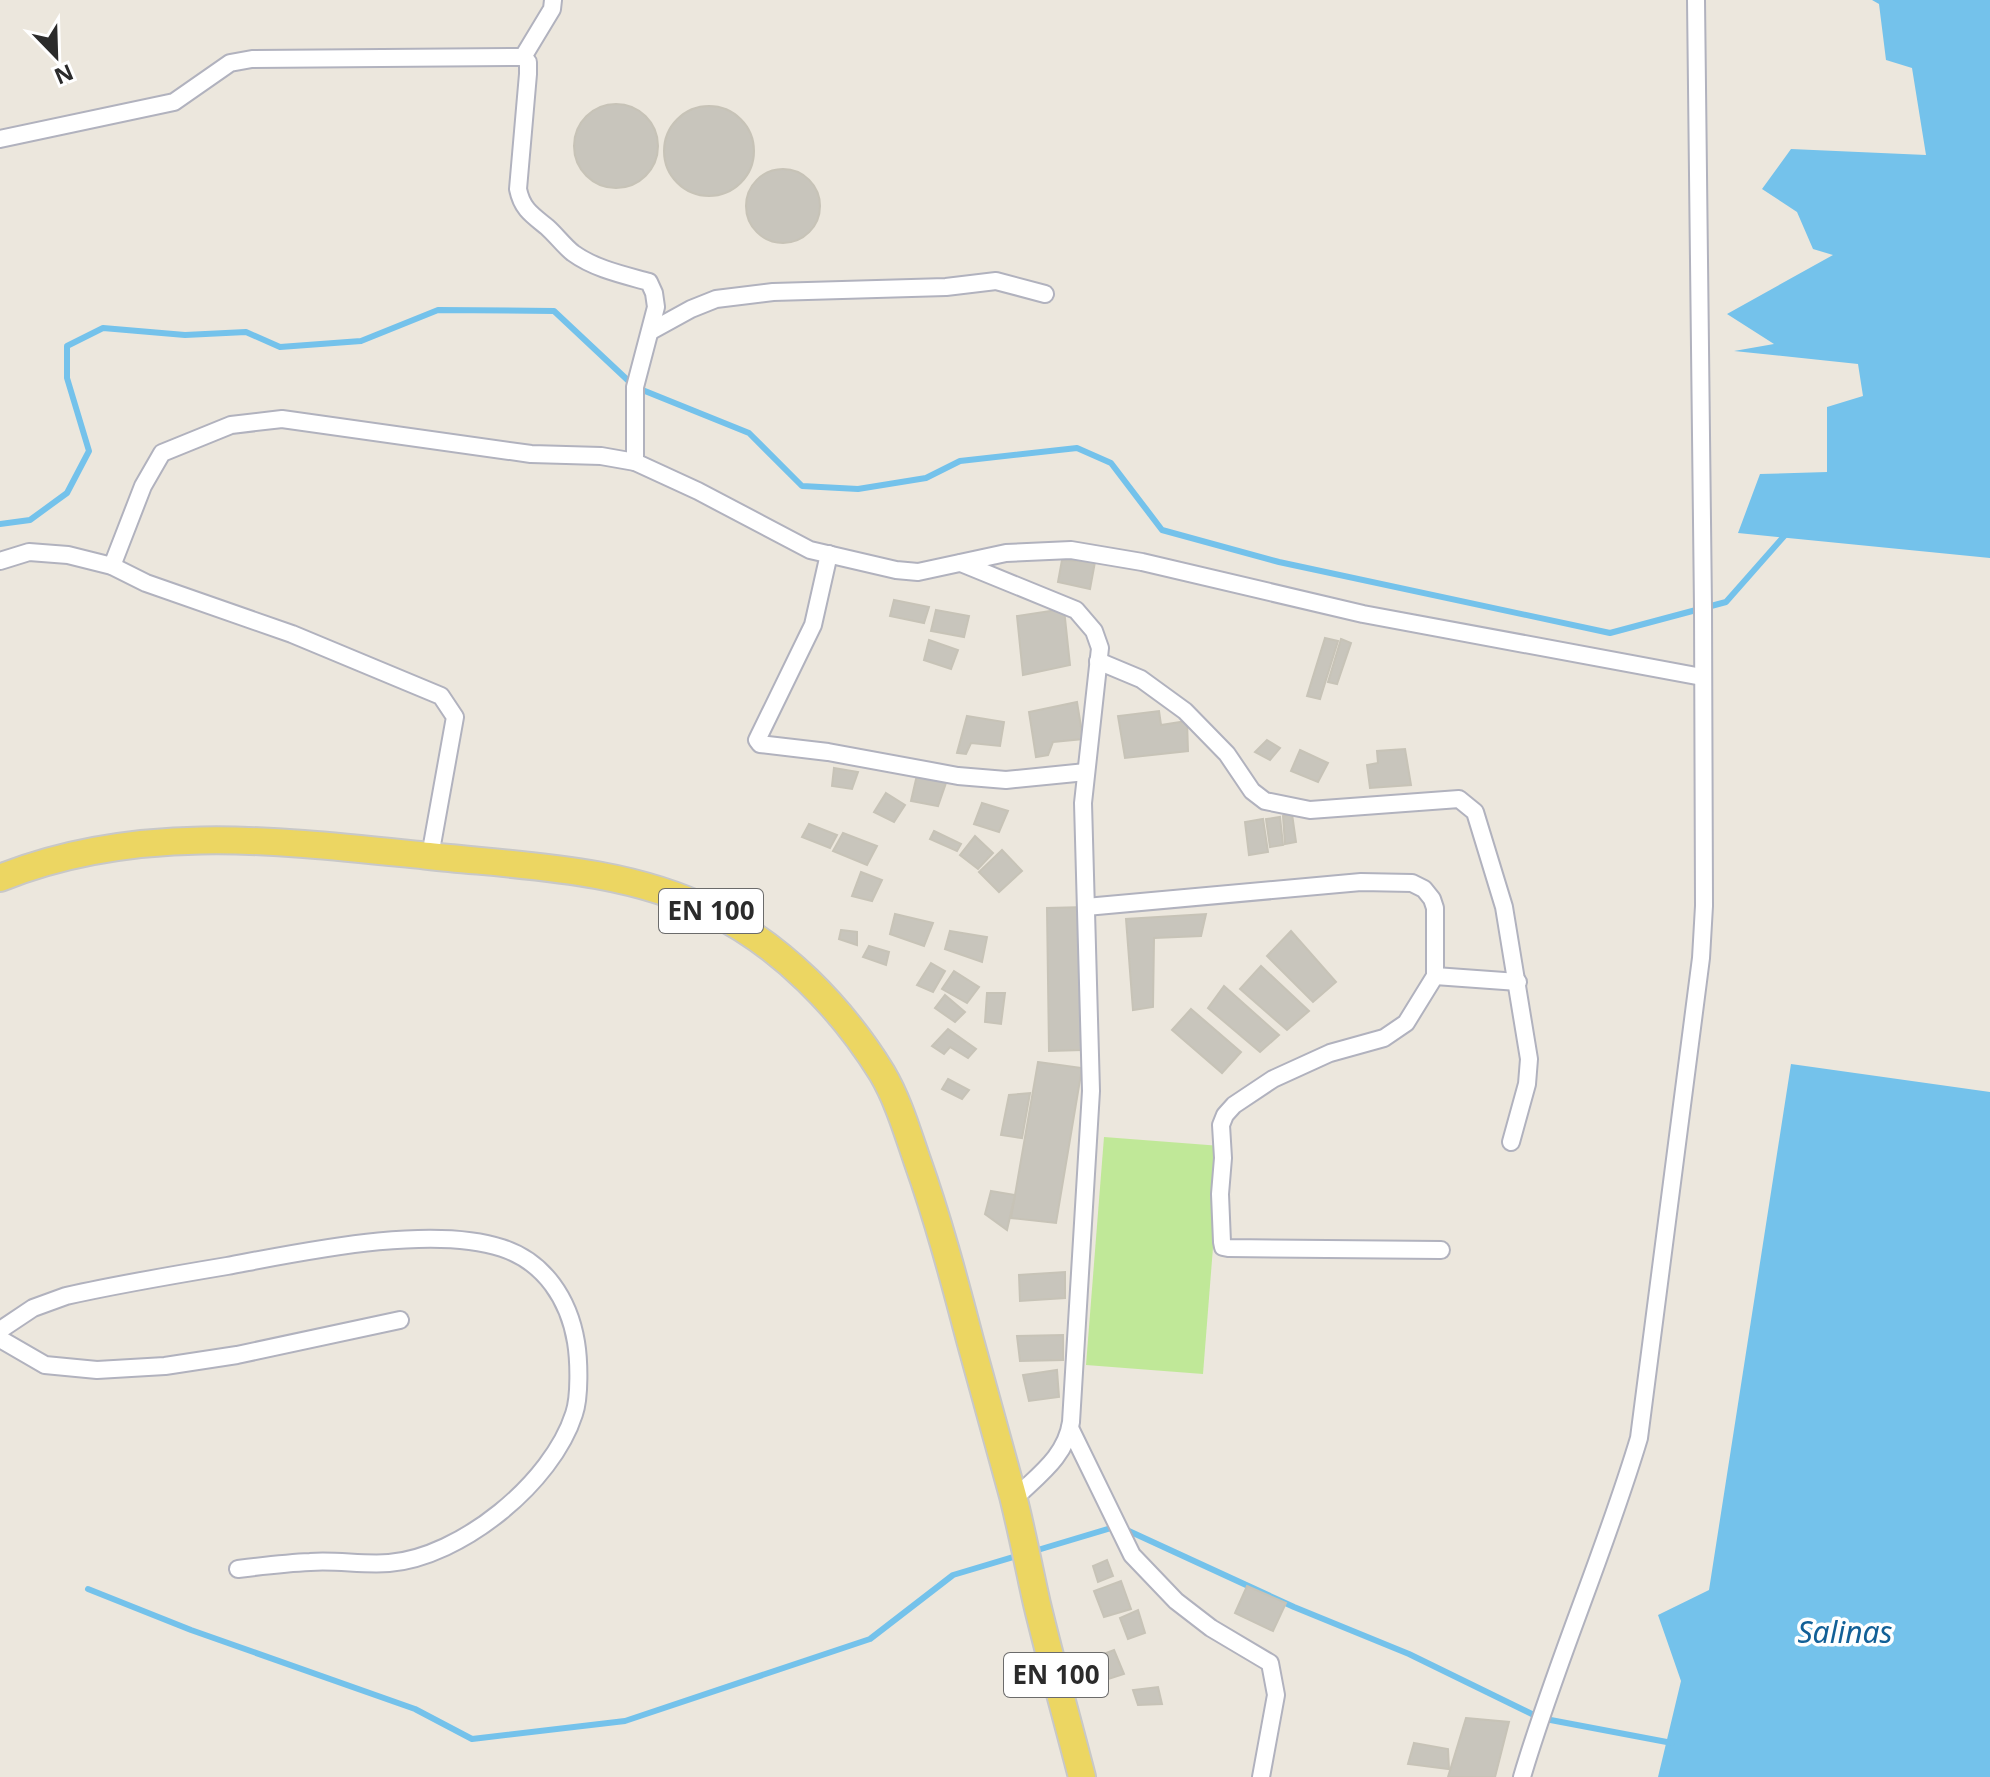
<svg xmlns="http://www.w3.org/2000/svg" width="1990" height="1777" font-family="'Noto Sans',sans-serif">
  <rect width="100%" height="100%" fill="#ece7dd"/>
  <!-- pitch -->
  <polygon fill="#c0e898" points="1104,1137 1221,1146 1203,1374 1086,1365"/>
  <!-- water -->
  <g fill="#74c2eb">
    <polygon points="1872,0 1990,0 1990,558 1738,533 1760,474 1827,472 1827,407 1863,396 1858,364 1734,351 1774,344 1727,314 1833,255 1813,249 1797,212 1762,189 1791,149 1926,155 1912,68 1886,60 1879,4"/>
    <polygon points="1791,1064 1990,1092 1990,1777 1658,1777 1681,1681 1658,1615 1709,1590"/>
  </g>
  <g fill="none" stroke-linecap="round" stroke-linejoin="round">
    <!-- stream -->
    <g stroke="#74c2eb" stroke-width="6">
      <polyline points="0,524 30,520 67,493 89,451 67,378 67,346 103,328 185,335 246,332 280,347 361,341 438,310 554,311 635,387 749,433 802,486 858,489 926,478 960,461 1077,448 1111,463 1162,530 1279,562 1610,633 1726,602 1786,534"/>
      <polyline points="1031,1552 1118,1526 1294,1607 1409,1654 1540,1718 1672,1743"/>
      <polyline points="88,1589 191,1630 415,1709 472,1739 625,1721 870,1639 953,1575 1020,1555"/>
    </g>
  </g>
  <!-- building -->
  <g fill="#c8c5bc" stroke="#c7c3b7" stroke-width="2">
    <circle cx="616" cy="146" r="42"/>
    <circle cx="709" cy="151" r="45"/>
    <circle cx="783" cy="206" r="37"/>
    <polygon points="1062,560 1095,562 1090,589 1058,582"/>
    <polygon points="894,600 929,607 924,623 890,616"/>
    <polygon points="1064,609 1070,665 1023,675 1017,616"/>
    <polygon points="936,610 969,616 964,637 931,631"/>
    <polygon points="1325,638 1338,641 1320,699 1307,696"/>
    <polygon points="1341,639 1351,643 1337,684 1328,682"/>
    <polygon points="929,640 958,650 951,669 924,660"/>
    <polygon points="1077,702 1083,739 1053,742 1048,755 1036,757 1029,712"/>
    <polygon points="1159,711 1161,725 1187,721 1188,751 1125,758 1118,716"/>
    <polygon points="967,716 1004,722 1000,746 971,743 966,754 957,753"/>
    <polygon points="1267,740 1280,748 1270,760 1255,752"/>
    <polygon points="1405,749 1411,785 1370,788 1367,765 1378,763 1377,751"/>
    <polygon points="1300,750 1328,763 1318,782 1291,771"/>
    <polygon points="834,768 858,772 852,789 832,786"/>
    <polygon points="917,775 947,780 938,806 911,801"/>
    <polygon points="886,793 905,805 894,822 874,812"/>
    <polygon points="982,803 1008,811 999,832 974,824"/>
    <polygon points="1292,814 1296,842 1285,844 1283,816"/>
    <polygon points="1280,817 1283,845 1270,847 1266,819"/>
    <polygon points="1263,819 1268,852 1249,855 1245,822"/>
    <polygon points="809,824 837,835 830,848 802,837"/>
    <polygon points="934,831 961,844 957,851 930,839"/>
    <polygon points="843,833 877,846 867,865 833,851"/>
    <polygon points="975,836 993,853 978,869 960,855"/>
    <polygon points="1002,850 1022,871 999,892 979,872"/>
    <polygon points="861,872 882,880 872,901 852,896"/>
    <polygon points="1086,907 1082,1050 1049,1051 1047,908"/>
    <polygon points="895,914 933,923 924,946 890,934"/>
    <polygon points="1206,914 1201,936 1154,938 1153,1007 1133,1010 1126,919"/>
    <polygon points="841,930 857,932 857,945 839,939"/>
    <polygon points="950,931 987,937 982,962 945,949"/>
    <polygon points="1291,931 1336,982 1313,1002 1267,956"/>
    <polygon points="869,946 889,952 886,965 863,957"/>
    <polygon points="931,963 945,971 933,992 917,985"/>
    <polygon points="1261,966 1309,1011 1287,1030 1240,989"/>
    <polygon points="954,971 979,987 967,1003 942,989"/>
    <polygon points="1224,986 1279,1035 1260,1052 1208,1008"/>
    <polygon points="987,993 1005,993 1001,1024 985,1022"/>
    <polygon points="945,995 965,1012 955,1022 935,1008"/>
    <polygon points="1191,1009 1241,1052 1222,1073 1172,1030"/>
    <polygon points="948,1029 976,1049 968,1058 950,1047 944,1054 932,1046"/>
    <polygon points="1038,1062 1082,1068 1056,1223 1011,1218"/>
    <polygon points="948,1079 969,1090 962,1099 942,1089"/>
    <polygon points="1030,1093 1022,1138 1001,1135 1009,1095"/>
    <polygon points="991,1191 1015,1195 1007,1230 985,1214"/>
    <polygon points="1065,1272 1065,1298 1020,1301 1019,1275"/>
    <polygon points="1063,1335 1063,1360 1020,1361 1017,1336"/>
    <polygon points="1057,1370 1059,1397 1029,1401 1023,1375"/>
    <polygon points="1107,1560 1113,1576 1098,1582 1093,1566"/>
    <polygon points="1121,1581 1131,1609 1104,1617 1094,1591"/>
    <polygon points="1247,1586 1286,1603 1273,1631 1235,1613"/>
    <polygon points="1138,1610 1145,1633 1128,1639 1120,1618"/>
    <polygon points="1114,1650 1124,1674 1099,1682 1090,1659"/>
    <polygon points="1158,1687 1162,1704 1138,1705 1133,1690"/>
    <polygon points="1466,1718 1509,1722 1495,1777 1448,1777"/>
    <polygon points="1414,1743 1448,1749 1449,1769 1408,1764"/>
  </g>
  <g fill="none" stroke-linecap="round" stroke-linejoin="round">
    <defs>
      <g id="minor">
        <polyline points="523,57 552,9 553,0"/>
        <path d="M0 139 174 102 230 63 252 59 523 57 528 62V74L518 189C522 209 532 215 547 227 556 235 564 246 573 253 595 269 624 275 649 282L654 293 656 307 635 387V462L698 491 810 550 896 570 918 572 1006 553 1071 550 1142 562 1363 614 1702 677"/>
        <polyline points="651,331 691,309 716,299 773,292 946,287 996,281 1045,294"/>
        <polyline points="829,554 813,625 757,740 760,744 828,752 958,776 1006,780 1086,772"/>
        <polyline points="0,561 29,552 68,555 112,566 146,583 292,634 441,696 455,717 430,856"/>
        <path d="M961 563 1076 610 1094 631 1100 648 1083 803 1091 1091 1071 1422C1066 1457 1037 1476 1014 1499"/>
        <polyline points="112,566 143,486 162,453 231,425 282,419 531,454 601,456 635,462"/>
        <polyline points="1098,661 1141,679 1185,711 1227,754 1252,791 1265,801 1310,810 1459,799 1475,812 1504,907 1529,1059 1527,1084 1511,1142"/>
        <polyline points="1086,907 1361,882 1412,883 1424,889 1432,899 1435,908 1435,976 1406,1023 1384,1038 1330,1053 1273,1079 1234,1105 1225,1115 1221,1125 1223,1158 1220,1194 1222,1242 1223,1247 1228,1248 1441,1250"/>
        <polyline points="1435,976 1518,982"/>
        <path d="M0 1330 33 1308 66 1296C119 1284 173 1275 227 1266 302 1252 430 1224 502 1248 545 1262 569 1300 576 1342 579 1360 580 1397 574 1414 552 1483 461 1557 389 1563 363 1565 336 1560 310 1562 286 1563 262 1566 238 1569"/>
        <polyline points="0,1339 45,1365 97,1370 165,1366 237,1355 400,1320"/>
        <polyline points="1070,1428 1132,1555 1176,1601 1211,1628 1270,1663 1276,1695 1261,1777"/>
        <path d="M1522 1777C1556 1662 1605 1552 1639 1438L1701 958 1704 906 1703 608 1696 0"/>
      </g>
      <path id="primary" d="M0 878C139 822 284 841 429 856 523 866 625 868 711 911 781 945 842 1008 882 1073 898 1100 907 1131 917 1160 938 1219 954 1279 970 1340 984 1392 999 1444 1013 1496 1022 1532 1029 1568 1037 1604 1051 1662 1067 1719 1082 1777"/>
    </defs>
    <!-- minor casing -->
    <use href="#minor" stroke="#b1b2be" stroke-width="20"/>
    <!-- primary casing -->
    <use href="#primary" stroke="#c8c8c8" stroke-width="30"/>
    <!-- minor -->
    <use href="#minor" stroke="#fff" stroke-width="16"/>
    <!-- primary -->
    <use href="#primary" stroke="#ecd662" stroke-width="26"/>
  </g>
  <g text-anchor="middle" stroke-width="7" stroke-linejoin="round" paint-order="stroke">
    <!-- shield labels -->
    <g fill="#fff" stroke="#6b6b6b" stroke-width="2">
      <rect x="659" y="889" width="104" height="44" rx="6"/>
      <rect x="1004" y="1653" width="104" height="44" rx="6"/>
    </g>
    <g font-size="26" font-weight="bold" fill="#2b2b2b">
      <text x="711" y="920">EN 100</text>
      <text x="1056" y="1684">EN 100</text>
    </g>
    <!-- water labels -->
    <g font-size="30" font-style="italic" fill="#126097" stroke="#fff">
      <text x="1845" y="1643">Salinas</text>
    </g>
  </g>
  <!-- north arrow -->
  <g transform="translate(56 56) rotate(157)" stroke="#ffffff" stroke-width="6" paint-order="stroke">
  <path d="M0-6L14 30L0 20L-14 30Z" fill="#2b2b2b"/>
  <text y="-12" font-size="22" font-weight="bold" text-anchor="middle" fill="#2b2b2b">N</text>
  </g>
</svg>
